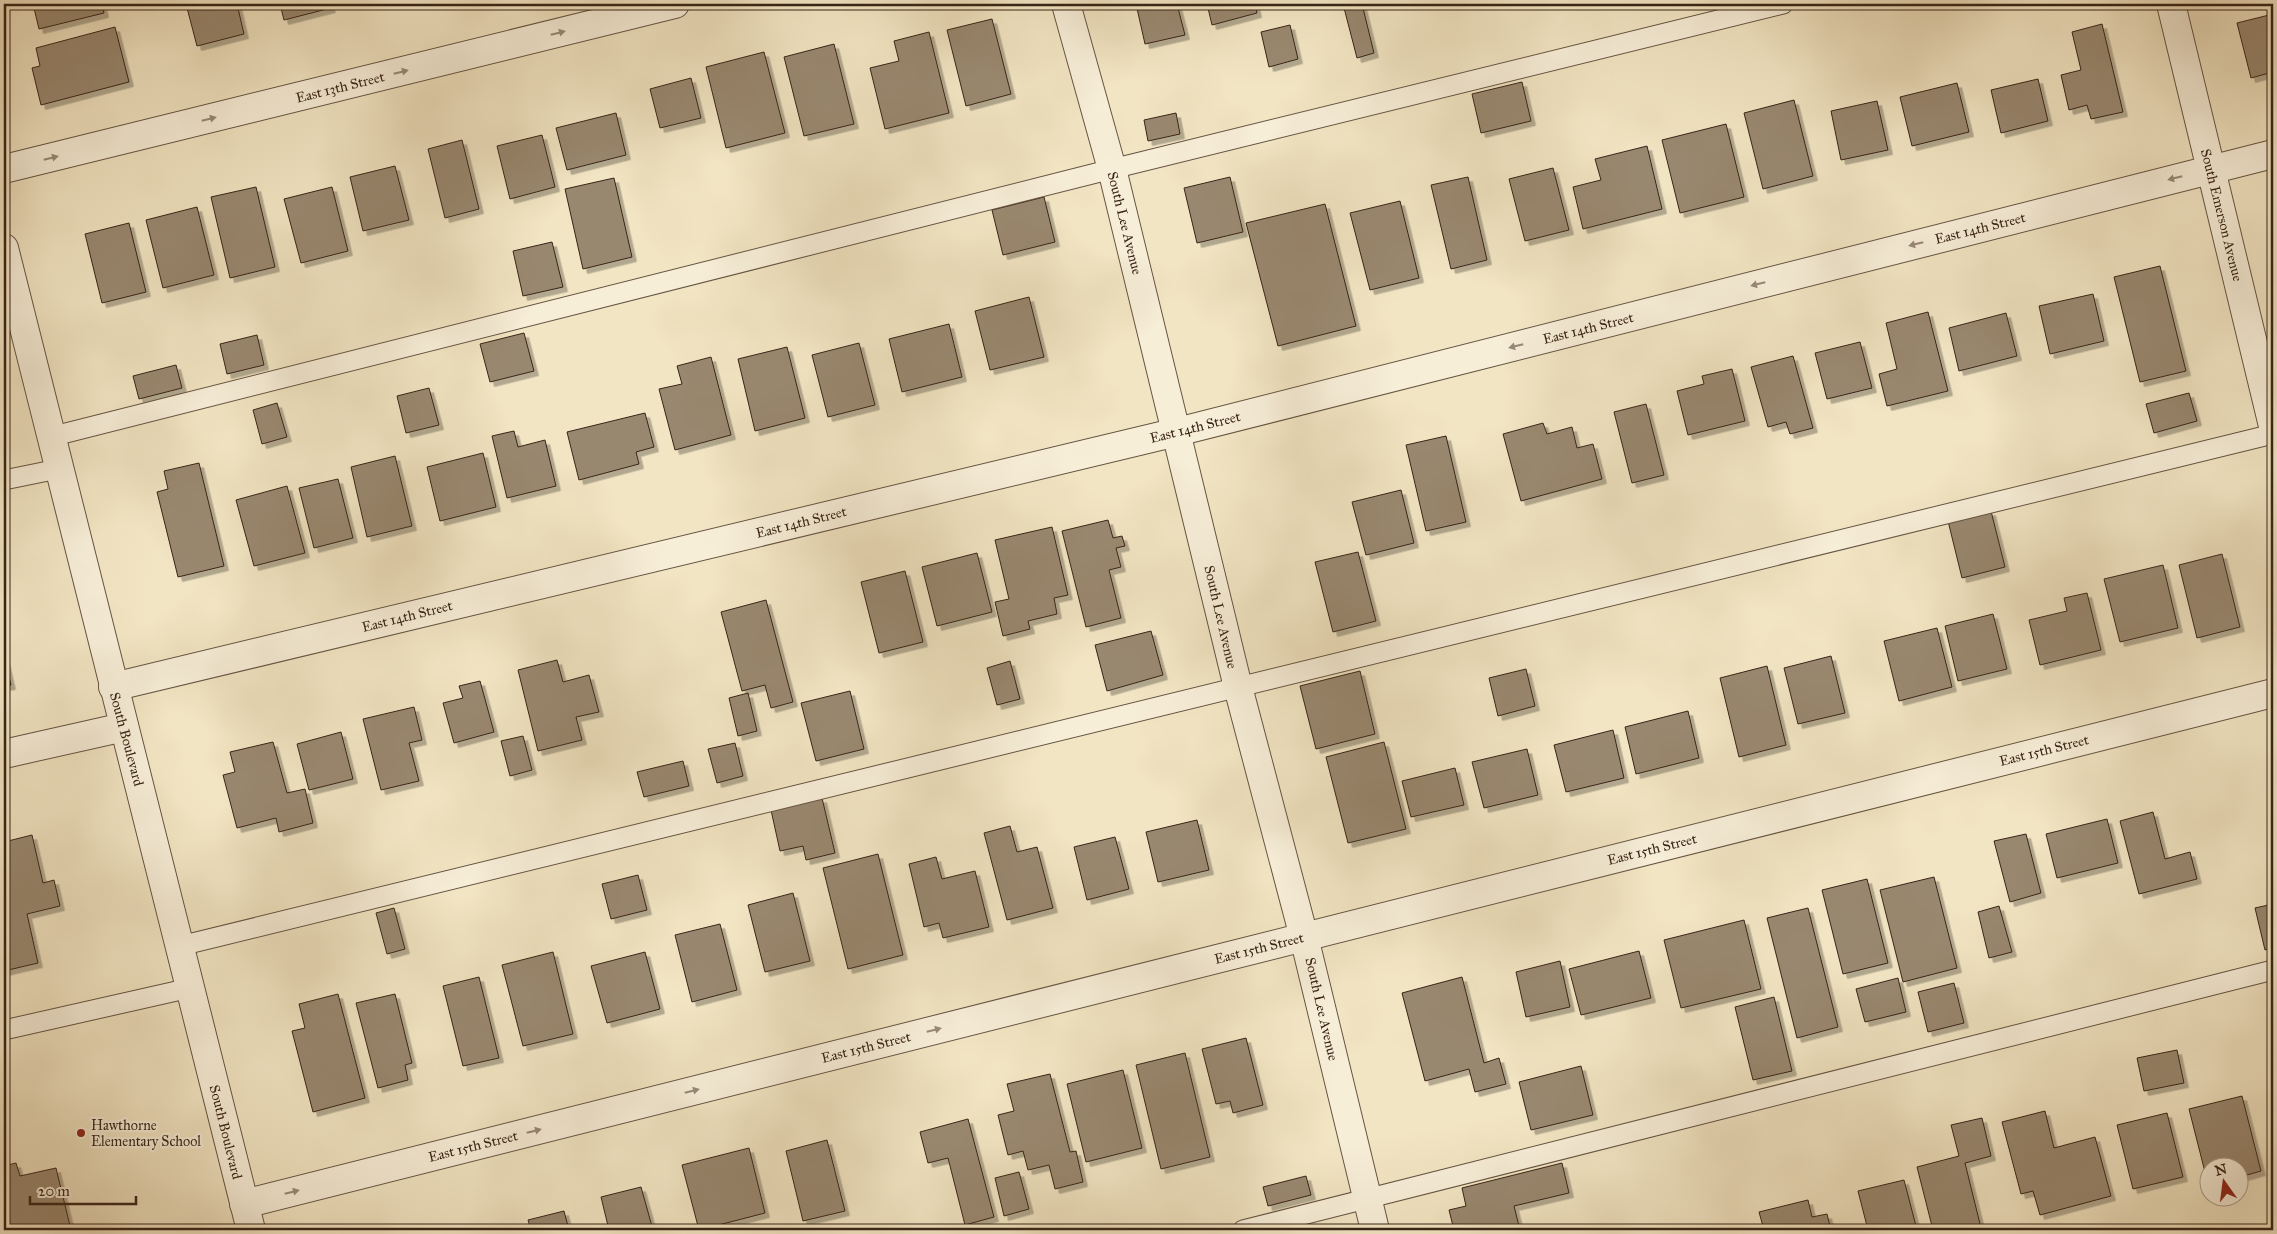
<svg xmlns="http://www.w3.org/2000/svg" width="2277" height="1234" font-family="'IM FELL Great Primer',serif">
  <defs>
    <filter id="shadow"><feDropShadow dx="4.5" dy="4.5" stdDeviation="0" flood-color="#0004"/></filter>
  </defs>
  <rect width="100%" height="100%" fill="#f2e5c3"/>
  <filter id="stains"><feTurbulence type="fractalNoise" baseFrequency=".004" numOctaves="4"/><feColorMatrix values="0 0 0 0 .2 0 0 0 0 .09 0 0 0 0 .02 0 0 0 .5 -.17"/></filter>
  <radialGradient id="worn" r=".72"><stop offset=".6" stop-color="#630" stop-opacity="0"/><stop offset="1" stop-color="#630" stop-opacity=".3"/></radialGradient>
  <!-- building -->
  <g fill="#998870" stroke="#382417" filter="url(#shadow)">
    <polygon points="33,4 102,4 104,13 39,29"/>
    <polygon points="186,4 237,4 244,34 197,46"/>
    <polygon points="280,4 330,4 331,8 284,20"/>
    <polygon points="1136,4 1177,4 1185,35 1145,44"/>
    <polygon points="1207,4 1255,4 1257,13 1212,25"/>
    <polygon points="1343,4 1362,4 1374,53 1357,58"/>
    <polygon points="2273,14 2273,72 2251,78 2237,23"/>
    <polygon points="992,19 1011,94 966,106 947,30"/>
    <polygon points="2102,24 2123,112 2091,119 2087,105 2069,110 2061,75 2081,70 2072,32"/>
    <polygon points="1290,25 1298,59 1269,67 1261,32"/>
    <polygon points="115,27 129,82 41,105 32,68 40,66 36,48"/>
    <polygon points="929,32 949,113 885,129 870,68 899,61 894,41"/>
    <polygon points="834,44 854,124 804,136 784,57"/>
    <polygon points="764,52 785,133 726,148 706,67"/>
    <polygon points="691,78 701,118 660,128 650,89"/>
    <polygon points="2038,79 2048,121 2001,133 1991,90"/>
    <polygon points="1522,82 1531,121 1481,133 1472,94"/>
    <polygon points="1957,83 1969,132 1912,146 1900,97"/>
    <polygon points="1794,100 1813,176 1763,189 1744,113"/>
    <polygon points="1877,101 1888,150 1841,160 1831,111"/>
    <polygon points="616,113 626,155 567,170 556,128"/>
    <polygon points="1176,113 1180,134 1148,141 1144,120"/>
    <polygon points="1726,124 1744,197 1680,213 1662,140"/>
    <polygon points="542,135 555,187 510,199 497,146"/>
    <polygon points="462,140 479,209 445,218 428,149"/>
    <polygon points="1647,146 1662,209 1583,229 1573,187 1601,180 1595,159"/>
    <polygon points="395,166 409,220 363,231 350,177"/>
    <polygon points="1553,168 1569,230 1525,241 1509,179"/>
    <polygon points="1230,177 1243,232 1197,243 1184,188"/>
    <polygon points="1468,177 1487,260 1451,269 1431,185"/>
    <polygon points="614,178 632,257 583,269 565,189"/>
    <polygon points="256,187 275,267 230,278 211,197"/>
    <polygon points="332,187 348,251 301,263 284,199"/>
    <polygon points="1044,197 1055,242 1003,255 992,210"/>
    <polygon points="1400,201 1419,278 1370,290 1350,213"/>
    <polygon points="1325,204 1356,326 1278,346 1246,223"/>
    <polygon points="197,207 214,275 163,288 146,220"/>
    <polygon points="129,223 146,292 102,303 85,234"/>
    <polygon points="552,242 563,287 523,296 513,251"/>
    <polygon points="2160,266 2186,371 2140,382 2114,277"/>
    <polygon points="2093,294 2104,341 2050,354 2039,306"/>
    <polygon points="1029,297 1044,357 990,370 975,311"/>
    <polygon points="1928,312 1948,391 1887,406 1879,374 1897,369 1886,323"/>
    <polygon points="2006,313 2017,356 1959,371 1949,328"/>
    <polygon points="949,324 962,377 902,392 889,339"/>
    <polygon points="524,333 534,371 490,382 480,344"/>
    <polygon points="257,335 264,365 227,374 220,344"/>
    <polygon points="1860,342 1872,388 1827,399 1815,353"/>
    <polygon points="859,343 875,405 828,417 812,355"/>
    <polygon points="787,347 805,418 755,431 738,359"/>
    <polygon points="1793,356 1813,428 1790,434 1786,422 1768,427 1751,367"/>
    <polygon points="711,357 731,435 675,450 659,389 682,384 677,366"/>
    <polygon points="176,365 182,388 139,399 133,376"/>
    <polygon points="1732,369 1745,421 1688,435 1677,391 1704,384 1702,376"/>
    <polygon points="429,388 439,425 406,433 397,396"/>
    <polygon points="2189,393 2197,421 2154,433 2146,404"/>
    <polygon points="277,403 287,437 262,444 253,410"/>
    <polygon points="1646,404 1664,475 1632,483 1614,412"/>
    <polygon points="645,413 654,447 636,452 639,464 579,480 567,432"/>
    <polygon points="1543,423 1547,434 1572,427 1577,448 1593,444 1602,479 1521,501 1503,434"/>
    <polygon points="514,431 518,447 545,440 556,486 507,498 492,436"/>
    <polygon points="1446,436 1466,522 1426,531 1406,445"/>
    <polygon points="483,453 496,507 440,521 427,467"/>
    <polygon points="395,456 412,526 367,537 351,467"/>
    <polygon points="199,463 224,566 178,577 157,492 168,489 164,471"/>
    <polygon points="338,479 353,538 314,548 299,488"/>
    <polygon points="287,486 305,553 254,566 236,500"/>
    <polygon points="1401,490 1414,543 1366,555 1352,502"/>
    <polygon points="1991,511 2005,567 1962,578 1948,521"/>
    <polygon points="1108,520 1113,538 1122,536 1125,546 1116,548 1121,567 1109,570 1121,618 1086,627 1062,531"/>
    <polygon points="1052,527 1068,595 1054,598 1057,614 1028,621 1030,629 1003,636 995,602 1009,599 995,540"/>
    <polygon points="1358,552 1376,621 1333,632 1315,562"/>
    <polygon points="977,553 992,612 937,626 922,567"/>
    <polygon points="2222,554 2240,627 2197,638 2179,565"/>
    <polygon points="2163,565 2178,628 2120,642 2104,579"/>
    <polygon points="905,571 923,642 879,653 861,582"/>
    <polygon points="2087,593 2101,650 2040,665 2029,620 2067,611 2064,598"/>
    <polygon points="766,600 793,702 771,708 765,685 742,691 721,612"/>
    <polygon points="1993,614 2007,669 1958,681 1945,626"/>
    <polygon points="1937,628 1952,687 1899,701 1884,641"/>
    <polygon points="1151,631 1163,675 1107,691 1095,645"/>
    <polygon points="4,655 11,685 4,686"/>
    <polygon points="1831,656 1845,713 1798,724 1784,668"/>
    <polygon points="557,660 563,682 589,675 599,712 576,717 582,740 538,751 518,670"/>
    <polygon points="1010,661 1020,699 997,705 987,668"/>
    <polygon points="1767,666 1786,745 1739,757 1720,678"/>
    <polygon points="1526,669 1535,706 1498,716 1489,678"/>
    <polygon points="1360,671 1375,734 1316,749 1300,686"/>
    <polygon points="480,681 494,732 454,743 443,703 463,698 459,686"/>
    <polygon points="850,691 864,749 816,761 801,703"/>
    <polygon points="748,693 757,731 738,736 729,698"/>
    <polygon points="414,707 422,740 409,743 419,781 381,790 363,719"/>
    <polygon points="1688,711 1699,758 1636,774 1625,727"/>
    <polygon points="1613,730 1624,778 1566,792 1554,745"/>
    <polygon points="341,732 353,779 309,790 297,744"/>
    <polygon points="523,736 532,770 510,776 501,741"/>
    <polygon points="273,742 287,793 305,789 313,823 279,832 276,818 237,828 223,775 235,772 230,752"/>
    <polygon points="1384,742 1406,829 1348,843 1326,757"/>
    <polygon points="735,743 743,776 717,783 708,749"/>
    <polygon points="1527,749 1538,795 1484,808 1472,762"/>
    <polygon points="683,761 689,786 644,797 637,772"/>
    <polygon points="1455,768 1464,805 1411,817 1402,781"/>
    <polygon points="822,798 835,853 806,860 803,846 780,851 771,810"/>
    <polygon points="2153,812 2165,859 2190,852 2197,879 2139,894 2120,821"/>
    <polygon points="2107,819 2118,863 2057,878 2046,834"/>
    <polygon points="1197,820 1209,870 1158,882 1146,832"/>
    <polygon points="1010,826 1017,852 1037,847 1053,908 1007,920 984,833"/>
    <polygon points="2026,834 2041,893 2010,902 1994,841"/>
    <polygon points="32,835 43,883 54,880 60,906 27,914 38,963 4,971 4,842"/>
    <polygon points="1115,837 1129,889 1087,900 1074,847"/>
    <polygon points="878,854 903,955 848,969 823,868"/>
    <polygon points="936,857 942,879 975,871 989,927 943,938 939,923 924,927 909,864"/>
    <polygon points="638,875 647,910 611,919 602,884"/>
    <polygon points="1934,877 1957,968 1903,982 1880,890"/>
    <polygon points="1867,879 1888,963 1843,974 1822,890"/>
    <polygon points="793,893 810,961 765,972 748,905"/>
    <polygon points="2273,904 2273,947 2265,950 2255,908"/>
    <polygon points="1999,906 2012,952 1989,958 1978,912"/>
    <polygon points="394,908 405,949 387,954 376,913"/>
    <polygon points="1808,908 1838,1027 1797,1038 1767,918"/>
    <polygon points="1744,920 1761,989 1681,1008 1664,940"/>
    <polygon points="720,924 737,990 692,1002 675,935"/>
    <polygon points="1639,951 1651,998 1581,1015 1569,969"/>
    <polygon points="553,952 573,1034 523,1046 502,965"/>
    <polygon points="645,952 660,1009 607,1023 591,966"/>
    <polygon points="1560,961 1570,1007 1526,1017 1516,972"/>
    <polygon points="479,977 499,1058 463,1066 443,986"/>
    <polygon points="1462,977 1484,1063 1499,1058 1506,1084 1475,1092 1469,1069 1425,1081 1402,993"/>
    <polygon points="1898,978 1906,1012 1865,1022 1856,989"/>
    <polygon points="1954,983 1964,1023 1928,1032 1918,992"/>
    <polygon points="338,994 365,1098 313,1112 292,1031 305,1028 299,1004"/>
    <polygon points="395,994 412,1063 405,1065 408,1080 378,1088 356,1003"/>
    <polygon points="1774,997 1792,1071 1753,1080 1735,1007"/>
    <polygon points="1246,1038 1263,1105 1233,1113 1230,1101 1216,1104 1202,1049"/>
    <polygon points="2177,1050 2184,1083 2144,1091 2137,1058"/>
    <polygon points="1185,1053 1210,1157 1161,1169 1136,1065"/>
    <polygon points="1581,1066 1593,1115 1531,1130 1519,1082"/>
    <polygon points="1123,1070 1142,1148 1086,1162 1067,1084"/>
    <polygon points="1050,1074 1070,1152 1076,1151 1083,1182 1055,1189 1049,1165 1028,1170 1023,1151 1008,1155 998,1115 1014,1111 1007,1084"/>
    <polygon points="2242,1096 2261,1171 2240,1177 2240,1166 2210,1166 2208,1184 2189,1109"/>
    <polygon points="2045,1111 2054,1148 2095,1137 2111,1196 2040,1215 2033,1191 2021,1194 2002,1122"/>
    <polygon points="2167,1113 2183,1177 2133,1189 2117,1125"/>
    <polygon points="1982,1118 1991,1156 1965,1163 1981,1228 1973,1230 1933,1230 1917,1167 1959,1156 1951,1125"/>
    <polygon points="968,1119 994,1217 965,1225 948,1158 928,1163 920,1132"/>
    <polygon points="827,1140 845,1211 803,1221 786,1151"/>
    <polygon points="749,1148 765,1213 699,1230 682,1165"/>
    <polygon points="16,1163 20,1176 56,1168 71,1230 4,1230 4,1166"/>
    <polygon points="1562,1163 1569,1193 1514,1206 1520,1230 1454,1230 1449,1210 1466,1206 1462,1188"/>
    <polygon points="1019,1172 1029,1209 1004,1216 995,1178"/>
    <polygon points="1306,1176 1311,1195 1268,1206 1263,1187"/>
    <polygon points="1904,1180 1917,1230 1868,1230 1858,1191"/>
    <polygon points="641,1187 653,1230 609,1230 601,1197"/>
    <polygon points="1808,1200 1812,1217 1827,1214 1831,1230 1764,1230 1759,1212"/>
    <polygon points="564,1211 569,1230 531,1230 528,1220"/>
  </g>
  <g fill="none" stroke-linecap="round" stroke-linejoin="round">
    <defs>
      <g id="service">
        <polyline points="50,437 1112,169 1783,4"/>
        <polyline points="4,480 58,469"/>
        <polyline points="180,946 2273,434"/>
        <polyline points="4,1030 190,988"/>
        <polyline points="1243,1230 2273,970"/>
      </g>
      <g id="minor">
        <polyline points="1066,4 1112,169 1238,687 1304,937 1375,1230"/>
        <polyline points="2171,4 2273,426"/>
        <polyline points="4,169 675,4"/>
        <polyline points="113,687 1177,432 2273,154"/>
        <polyline points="4,754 124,727"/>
        <polyline points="244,1204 2273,693"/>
      </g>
      <polyline id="tertiary" points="4,248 251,1230"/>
    </defs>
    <!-- service casing -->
    <use href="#service" stroke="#665442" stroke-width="21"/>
    <!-- minor casing -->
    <use href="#minor" stroke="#665442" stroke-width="30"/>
    <!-- tertiary casing -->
    <use href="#tertiary" stroke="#665442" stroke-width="30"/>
    <!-- service -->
    <use href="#service" stroke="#f7eed8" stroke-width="19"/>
    <!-- minor -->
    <use href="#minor" stroke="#f7eed8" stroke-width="28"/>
    <!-- tertiary -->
    <use href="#tertiary" stroke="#f7eed8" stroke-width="28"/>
  </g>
  <!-- one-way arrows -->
  <defs><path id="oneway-solid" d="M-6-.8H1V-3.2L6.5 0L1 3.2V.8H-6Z" transform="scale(1.25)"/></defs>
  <g fill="#988978">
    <use href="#oneway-solid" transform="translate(558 33) rotate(-14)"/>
    <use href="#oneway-solid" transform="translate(401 72) rotate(-14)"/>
    <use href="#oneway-solid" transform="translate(209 119) rotate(-14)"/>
    <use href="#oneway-solid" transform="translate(51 158) rotate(-14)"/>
    <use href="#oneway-solid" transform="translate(2175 178) rotate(166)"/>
    <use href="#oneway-solid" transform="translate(1916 244) rotate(166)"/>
    <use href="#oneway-solid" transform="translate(1758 284) rotate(166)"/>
    <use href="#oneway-solid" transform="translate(1516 346) rotate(166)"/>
    <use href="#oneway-solid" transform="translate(934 1030) rotate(-14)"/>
    <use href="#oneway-solid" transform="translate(692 1091) rotate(-14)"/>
    <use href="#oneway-solid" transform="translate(534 1131) rotate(-14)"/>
    <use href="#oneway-solid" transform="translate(292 1192) rotate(-14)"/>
  </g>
  <!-- markers -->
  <circle fill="#8f2418" stroke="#f7eed8" stroke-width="2" cx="81" cy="1133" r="5"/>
  <g text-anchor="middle" stroke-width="4.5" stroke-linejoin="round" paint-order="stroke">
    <!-- street labels -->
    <g font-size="14" fill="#382417" stroke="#f7eed8">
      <text transform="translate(340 87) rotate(-14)" y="5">East 13th Street</text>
      <text transform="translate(2222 215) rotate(76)" y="5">South Emerson Avenue</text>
      <text transform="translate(1125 223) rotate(76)" y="5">South Lee Avenue</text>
      <text transform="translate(1980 228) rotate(-14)" y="5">East 14th Street</text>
      <text transform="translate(1588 328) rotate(-14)" y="5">East 14th Street</text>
      <text transform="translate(1195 427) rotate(-14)" y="5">East 14th Street</text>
      <text transform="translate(801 522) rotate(-14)" y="5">East 14th Street</text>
      <text transform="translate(407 616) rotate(-14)" y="5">East 14th Street</text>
      <text transform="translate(1221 617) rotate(77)" y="5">South Lee Avenue</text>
      <text transform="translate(127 739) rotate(75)" y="5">South Boulevard</text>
      <text transform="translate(2044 750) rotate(-14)" y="5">East 15th Street</text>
      <text transform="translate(1652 849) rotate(-14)" y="5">East 15th Street</text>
      <text transform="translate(1259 948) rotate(-14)" y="5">East 15th Street</text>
      <text transform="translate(1322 1009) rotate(77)" y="5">South Lee Avenue</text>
      <text transform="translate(866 1047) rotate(-14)" y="5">East 15th Street</text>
      <text transform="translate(226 1132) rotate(76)" y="5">South Boulevard</text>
      <text transform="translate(473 1146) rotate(-14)" y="5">East 15th Street</text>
    </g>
    <!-- poi labels -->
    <g font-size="14" fill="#382417" stroke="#f7eed8" text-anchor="start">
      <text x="91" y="1130">Hawthorne<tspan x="91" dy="16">Elementary School</tspan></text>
    </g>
  </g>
  <!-- margin -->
  <rect width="2277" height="1234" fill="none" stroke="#f2e5c3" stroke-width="20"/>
  <rect x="5" y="5" width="2267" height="1224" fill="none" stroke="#382417" stroke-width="2.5"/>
  <rect x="10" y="10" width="2257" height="1214" fill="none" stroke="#382417"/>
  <!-- north arrow -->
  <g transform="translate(2224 1182) rotate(346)"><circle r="24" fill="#f7eed8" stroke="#ab9d8b"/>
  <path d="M0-4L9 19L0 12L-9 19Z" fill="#8f2418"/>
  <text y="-8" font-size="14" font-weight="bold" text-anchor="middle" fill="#382417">N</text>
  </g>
  <!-- scale -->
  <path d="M30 1196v8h106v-8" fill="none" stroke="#382417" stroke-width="2.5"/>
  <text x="38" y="1196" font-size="15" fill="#382417" stroke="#f7eed8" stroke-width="4" paint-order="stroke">20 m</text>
  <rect width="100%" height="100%" filter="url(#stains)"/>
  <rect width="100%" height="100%" fill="url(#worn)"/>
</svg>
